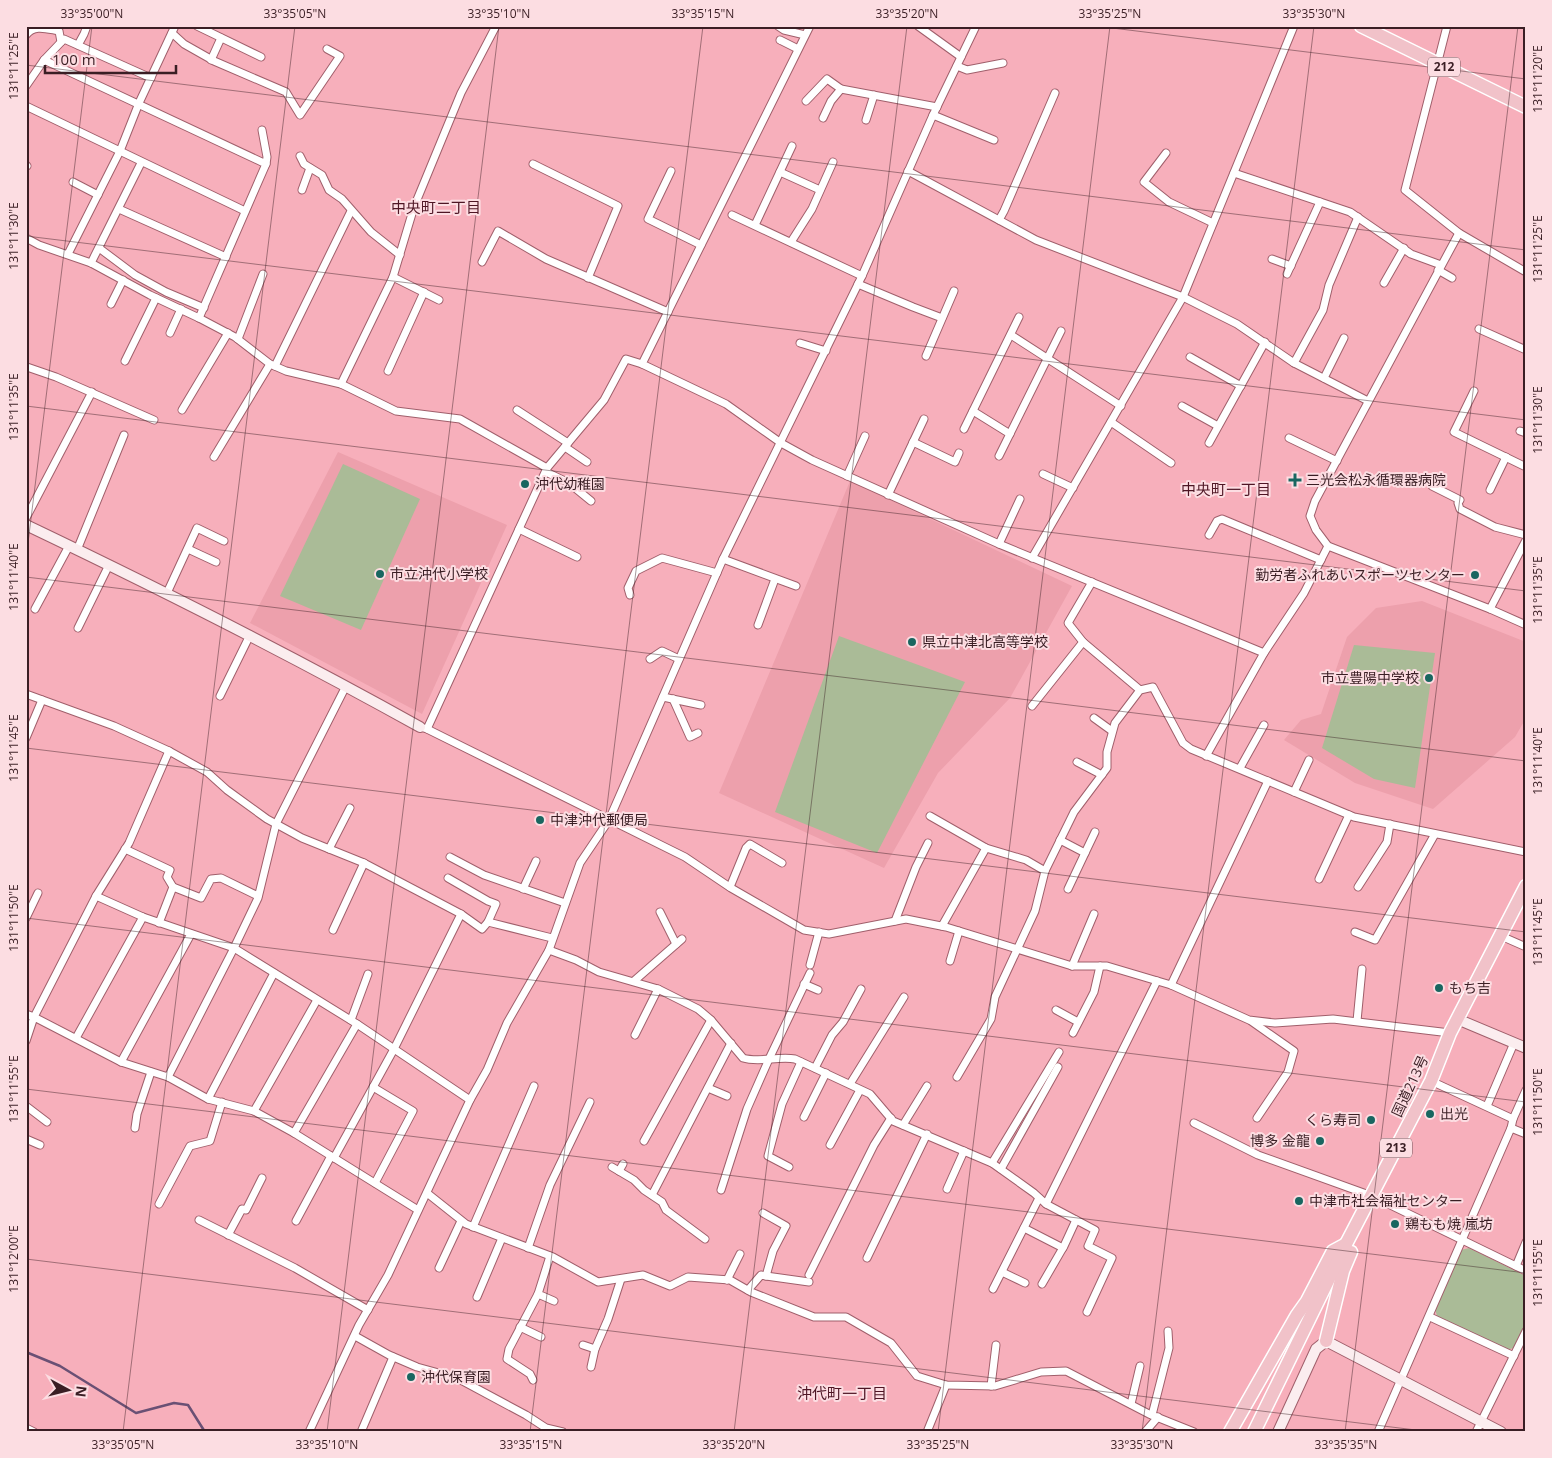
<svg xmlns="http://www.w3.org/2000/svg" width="1552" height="1458" font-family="'Open Sans','Noto Sans JP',sans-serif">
  <rect width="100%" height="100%" fill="#f7afbb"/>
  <!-- built -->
  <g fill="#eda0ac">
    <polygon points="338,452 507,525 422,714 250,623"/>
    <polygon points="850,481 1072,586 1010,698 938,773 884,868 719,793"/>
    <polygon points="1422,601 1526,642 1526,718 1515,737 1433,809 1355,783 1284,740 1301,720 1321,714 1347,637 1376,608"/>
  </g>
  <!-- green -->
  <g fill="#aabb97">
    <polygon points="343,464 420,499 361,630 280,596"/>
    <polygon points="839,636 965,682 877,853 775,812"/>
    <polygon points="1354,645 1435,653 1415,788 1374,779 1322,748"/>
    <polygon points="1469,1248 1526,1276 1526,1323 1514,1348 1505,1350 1437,1316 1435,1309 1461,1250"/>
  </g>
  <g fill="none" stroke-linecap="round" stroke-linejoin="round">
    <!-- stream -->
    <polyline stroke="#6a5074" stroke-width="2.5" points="26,1352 60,1366 136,1413 174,1403 188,1405 205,1432"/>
    <defs>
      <g id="street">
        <polyline points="197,26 261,57"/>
        <polyline points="778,26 784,30 805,35"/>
        <polyline points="810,26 642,364 726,404 781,443 812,460 999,544 1264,653"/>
        <polyline points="918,26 961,57"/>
        <polyline points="1447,26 1405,190 1459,233 1526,272"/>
        <polyline points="172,33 184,44 214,61 286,92 300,115 340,56 327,49"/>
        <path d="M26 35C34 24 47 29 59 31L61 42"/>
        <polyline points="780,40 798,49"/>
        <polyline points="78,45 84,34 87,26"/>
        <polyline points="44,60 266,164 199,318"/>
        <polyline points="211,60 221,38"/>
        <polyline points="957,66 967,70 1003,63"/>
        <polyline points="26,86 44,60 64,39 151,78"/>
        <polyline points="806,101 827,79 841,89 937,107"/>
        <polyline points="26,106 245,211"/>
        <polyline points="933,115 994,140"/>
        <polyline points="823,118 831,101 841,89"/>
        <polyline points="866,120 874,95"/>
        <polyline points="262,130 267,157 266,164"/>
        <polyline points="1166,153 1144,182 1169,202 1213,223"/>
        <polyline points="300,156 304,164 322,175 329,190 342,199 371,232 400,255"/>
        <polyline points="533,164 618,206 588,278"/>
        <polyline points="26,165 27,166"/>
        <polyline points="671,171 648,219 701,245"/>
        <polyline points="908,171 1036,240 1183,297 1237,324 1294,363 1368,401"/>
        <polyline points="780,172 820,190"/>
        <polyline points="1234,173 1350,212 1411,254 1441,265"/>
        <polyline points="73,182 98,195"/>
        <polyline points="302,190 310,168"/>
        <polyline points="119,209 226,257"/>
        <polyline points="732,215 862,276"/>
        <polyline points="999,220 1004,211 1055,93"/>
        <polyline points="755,225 792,146"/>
        <polyline points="1459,233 1315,501 1310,516 1316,530 1328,546 1490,609 1526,625"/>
        <polyline points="26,238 39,245 91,263 150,295 199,318 235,337 270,364 286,371 341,384 396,411 460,419 547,468"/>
        <polyline points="791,242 812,209 833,162"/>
        <polyline points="99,248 135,275 166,292 204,308"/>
        <polyline points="68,254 120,151 139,103 175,26"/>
        <polyline points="1272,259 1291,266"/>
        <polyline points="482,262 498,231 546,259 668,312"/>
        <polyline points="91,263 141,163"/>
        <polyline points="1438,270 1452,278"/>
        <polyline points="1287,274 1320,202"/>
        <polyline points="393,277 439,300"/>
        <polyline points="1384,283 1404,248"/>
        <polyline points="858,284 913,307 942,318"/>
        <polyline points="111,304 123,280"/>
        <polyline points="1479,329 1526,350"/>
        <polyline points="170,333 181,309"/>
        <polyline points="1011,335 1121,406"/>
        <polyline points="238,339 263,274"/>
        <polyline points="800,343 826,351"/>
        <polyline points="926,356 954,291"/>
        <polyline points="1190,357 1241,386"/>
        <polyline points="125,361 156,298"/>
        <polyline points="1294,363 1323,310 1329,285 1358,217"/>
        <polyline points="275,366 351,211"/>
        <polyline points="27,367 56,377 154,420"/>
        <polyline points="388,371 424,292"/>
        <polyline points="1324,378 1344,338"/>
        <polyline points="341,384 393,277 414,207 461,93 496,26"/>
        <polyline points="1474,391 1454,432 1526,467"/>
        <polyline points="1182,406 1218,426"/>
        <polyline points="182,410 228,333"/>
        <polyline points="517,410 568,443"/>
        <polyline points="973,411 1010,434"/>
        <polyline points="1111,422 1171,463"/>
        <polyline points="964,429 1019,317"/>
        <polyline points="1520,431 1526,433"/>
        <polyline points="1289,438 1337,461"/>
        <polyline points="913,442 955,462 959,453"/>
        <polyline points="1209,443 1265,342"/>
        <polyline points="565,447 587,462"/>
        <polyline points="999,456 1061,331"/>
        <polyline points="214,457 270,364"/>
        <polyline points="546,472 569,483 591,501"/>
        <polyline points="1043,474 1073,488"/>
        <polyline points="847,476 865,436"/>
        <polyline points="1432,486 1460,500 1458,503 1460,509 1495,527 1526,535"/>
        <polyline points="1490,490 1506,457"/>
        <polyline points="888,495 924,419"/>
        <polyline points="26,518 92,392"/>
        <polyline points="519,529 577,557"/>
        <polyline points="1209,535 1217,521 1222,519 1321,560"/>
        <polyline points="999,544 1020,499"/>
        <polyline points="188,549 216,562"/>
        <polyline points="77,550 124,435"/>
        <polyline points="1032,558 1183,297 1294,26"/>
        <polyline points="723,559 796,586"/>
        <polyline points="1092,582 1068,623 1083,642 1140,690"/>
        <polyline points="167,593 197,528 224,541"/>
        <polyline points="630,595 628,588 636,571 662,558 717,573"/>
        <polyline points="35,609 69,546"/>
        <polyline points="1490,609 1526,540"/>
        <polyline points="758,625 775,579"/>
        <polyline points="78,628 109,565"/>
        <polyline points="650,659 662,651 679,659"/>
        <polyline points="26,694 114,726 169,751 207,772 227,790 267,819 302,838 364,863 461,914 482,929 488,922 552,938"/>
        <polyline points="220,696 250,635"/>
        <polyline points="663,697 701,705"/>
        <polyline points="673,699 690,737 698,733"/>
        <polyline points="1032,706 1083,642"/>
        <polyline points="1094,718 1112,731"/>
        <polyline points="420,727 427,729 685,857 731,888 804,930 829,934 906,919 946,927 1072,966 1107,966 1171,985 1249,1020 1275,1023 1333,1019 1450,1033"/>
        <polyline points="427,729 547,468 604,400 626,359 642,364"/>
        <polyline points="26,738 42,700"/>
        <polyline points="1206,756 1264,653 1304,593 1328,546"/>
        <polyline points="1077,762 1102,775"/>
        <polyline points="1240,768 1264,725"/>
        <polyline points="1294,792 1309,760"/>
        <polyline points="930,816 986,848 1026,860 1045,871"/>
        <polyline points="1060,840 1085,853 1068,889"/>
        <polyline points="125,849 170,870 167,877 173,887 201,898 211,879 221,878 258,896"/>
        <polyline points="329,849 350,808"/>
        <polyline points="1085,853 1095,832"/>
        <polyline points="450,857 484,875 565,903"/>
        <polyline points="448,878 488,901 496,904 488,922"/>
        <polyline points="1319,879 1349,815"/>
        <polyline points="730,887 746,848 750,844 782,863"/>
        <polyline points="1358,887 1387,842 1390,824"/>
        <polyline points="523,889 536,861"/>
        <polyline points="96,896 143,917 234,948 357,1024 470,1100"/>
        <polyline points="660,912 676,944"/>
        <polyline points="26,918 38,893"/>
        <polyline points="895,921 916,867 928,843"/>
        <polyline points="159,923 173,887"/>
        <polyline points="942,926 986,848"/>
        <polyline points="333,930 364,863"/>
        <polyline points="1355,932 1375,940 1435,834"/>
        <polyline points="1501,936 1526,947"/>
        <path d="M549 950 576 960 599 972 658 989 698 1009 711 1020 743 1058C759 1063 778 1056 795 1059L870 1094 893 1121 992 1163 1034 1193 1046 1204 1157 981"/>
        <polyline points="950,961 959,931"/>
        <polyline points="810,965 819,932"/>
        <polyline points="1072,966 1094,914"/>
        <polyline points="634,981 682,939"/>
        <polyline points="804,984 818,990"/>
        <polyline points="1171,985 1268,781"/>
        <polyline points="1056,1010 1078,1022"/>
        <polyline points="26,1014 34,1017 96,896 129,843 169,751"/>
        <polyline points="351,1020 368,974"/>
        <polyline points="1251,1021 1294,1051 1288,1072 1257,1118"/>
        <polyline points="1357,1021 1362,969"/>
        <polyline points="1073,1033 1094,992 1100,966"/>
        <polyline points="635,1035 658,989"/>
        <polyline points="76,1038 143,917"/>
        <polyline points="26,1041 34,1017 121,1062 168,1077 208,1099 254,1111 294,1133 418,1210"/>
        <polyline points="121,1062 191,934"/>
        <polyline points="815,1068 832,1035 843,1022 861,989"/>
        <polyline points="168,1077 234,948 258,898 276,824 346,686"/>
        <polyline points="957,1077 991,1019 995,997 1035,911 1045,871 1074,812 1107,768 1107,752 1115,723 1140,690 1153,687 1183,743 1191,749 1354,817 1526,852"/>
        <polyline points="1431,1081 1513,1119"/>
        <polyline points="850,1084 904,997"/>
        <polyline points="373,1087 413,1111 375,1183"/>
        <polyline points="708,1088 727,1096"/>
        <polyline points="208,1099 274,973"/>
        <polyline points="26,1106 47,1122"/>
        <polyline points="1487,1106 1514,1043"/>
        <polyline points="254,1111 317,1000"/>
        <polyline points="804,1117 826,1073"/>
        <polyline points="1194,1123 1258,1155 1372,1196 1526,1271"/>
        <polyline points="903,1125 927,1086"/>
        <polyline points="135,1128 137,1114 151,1072"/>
        <polyline points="1511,1128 1526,1134"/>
        <polyline points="294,1133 357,1024"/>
        <polyline points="26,1139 40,1145"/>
        <polyline points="644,1141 711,1020"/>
        <polyline points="830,1145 860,1090"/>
        <polyline points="334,1158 394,1049 461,914"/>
        <polyline points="992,1163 1059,1052"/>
        <polyline points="612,1167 634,1180 644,1190 662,1202 666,1210 705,1239"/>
        <polyline points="789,1167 768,1156 782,1104 801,1062"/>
        <polyline points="1001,1169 1058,1067"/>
        <polyline points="619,1171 623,1164"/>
        <polyline points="947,1189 964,1151"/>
        <polyline points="721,1190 747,1109 769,1059 810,973"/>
        <polyline points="427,1193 466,1224 553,1257 598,1282 643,1275 670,1286 688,1277 730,1280 751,1292 814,1317 846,1317 891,1343 917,1376 946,1385 995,1386 1041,1372 1066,1371 1149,1414 1194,1432"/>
        <polyline points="652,1195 731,1043"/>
        <polyline points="159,1204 190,1146 210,1141 222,1102"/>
        <polyline points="1046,1204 1095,1230 1088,1246 1112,1258 1087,1312"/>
        <polyline points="199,1220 295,1268 368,1310"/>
        <polyline points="296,1221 331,1156"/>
        <polyline points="473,1227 534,1086"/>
        <polyline points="1024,1228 1063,1248"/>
        <polyline points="228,1235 242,1209 246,1210 262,1178"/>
        <polyline points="528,1248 550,1185 590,1102"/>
        <polyline points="550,1256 538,1294 554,1301"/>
        <polyline points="867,1258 927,1134"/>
        <polyline points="1516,1266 1526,1242"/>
        <polyline points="439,1268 461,1221"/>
        <polyline points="1002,1272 1025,1283"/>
        <polyline points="809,1275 874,1145 891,1118"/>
        <polyline points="766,1276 809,1282"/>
        <polyline points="727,1280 740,1254"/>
        <polyline points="1042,1284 1064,1246 1076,1220"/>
        <polyline points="993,1289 1039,1198"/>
        <polyline points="748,1290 761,1275 766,1276 773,1251 786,1226 763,1213"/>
        <polyline points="477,1297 502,1238"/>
        <polyline points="1430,1317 1514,1356"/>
        <polyline points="520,1327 541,1337"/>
        <polyline points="355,1336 389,1355 417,1367 457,1378 526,1415 546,1428 563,1432"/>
        <polyline points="583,1345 595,1349"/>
        <polyline points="591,1367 595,1349 608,1319 621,1279"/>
        <polyline points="533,1380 530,1374 507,1359 509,1349 538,1294"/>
        <polyline points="991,1386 996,1345"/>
        <polyline points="1131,1404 1140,1366"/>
        <polyline points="1152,1415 1169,1348 1168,1331"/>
        <polyline points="26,1428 34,1432"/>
        <polyline points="309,1432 359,1325 388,1275 470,1100 487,1070 507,1023 549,950 580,863 609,820 723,559 862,276 933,115 976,26"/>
        <polyline points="361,1432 393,1357"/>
        <polyline points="927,1432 946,1385"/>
        <polyline points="1145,1432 1158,1417"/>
        <polyline points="1378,1432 1511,1128 1513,1119 1526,1090"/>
        <polyline points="1476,1432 1526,1331"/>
      </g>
      <g id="secondary">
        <path d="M26 525C160 589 291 655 420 727"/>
        <polyline points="1457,1019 1526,1048"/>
        <polyline points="1278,1432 1316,1349 1326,1341 1501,1432"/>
      </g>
      <g id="highway">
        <polyline points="1361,26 1526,107"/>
        <polyline points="1326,1341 1343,1271 1351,1252"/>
        <polyline points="1230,1432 1297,1315 1307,1301 1333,1251 1346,1244"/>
        <polyline points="1254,1432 1346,1244 1431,1081 1450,1033 1526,886"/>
      </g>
    </defs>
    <!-- street casing -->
    <use href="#street" stroke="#a05f6b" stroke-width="9"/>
    <!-- secondary casing -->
    <use href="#secondary" stroke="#a05f6b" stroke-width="12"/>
    <!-- highway casing -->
    <use href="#highway" stroke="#fff" stroke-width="15"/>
    <!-- street -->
    <use href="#street" stroke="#fff" stroke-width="7"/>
    <!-- secondary -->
    <use href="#secondary" stroke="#fbedef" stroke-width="10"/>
    <!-- highway -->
    <use href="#highway" stroke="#f1c2c9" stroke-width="12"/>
  </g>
  <!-- ticks -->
  <path fill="none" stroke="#3a1e24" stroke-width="1" stroke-opacity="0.45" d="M1096 26 1526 79M26 65 1526 250M26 236 1526 420M26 406 1526 591M26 559 92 26M26 577 1526 761M26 748 1526 932M26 918 1526 1102M26 1089 1526 1273M26 1259 1432 1432M26 1430 43 1432M123 1432 295 26M327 1432 499 26M530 1432 703 26M734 1432 907 26M938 1432 1110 26M1142 1432 1314 26M1345 1432 1518 26"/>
  <!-- markers -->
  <g fill="#196660" stroke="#fcdde2" stroke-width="2">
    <path d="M1292.5 472.5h5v5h5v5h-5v5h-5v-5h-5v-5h5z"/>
    <circle cx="525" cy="484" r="5"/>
    <circle cx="380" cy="574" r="5"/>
    <circle cx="1475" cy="575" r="5"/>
    <circle cx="912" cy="642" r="5"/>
    <circle cx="1429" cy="678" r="5"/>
    <circle cx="540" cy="820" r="5"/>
    <circle cx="1439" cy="988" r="5"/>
    <circle cx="1430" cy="1114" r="5"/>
    <circle cx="1371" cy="1120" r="5"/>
    <circle cx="1320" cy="1141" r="5"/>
    <circle cx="1299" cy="1201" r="5"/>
    <circle cx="1395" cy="1224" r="5"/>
    <circle cx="411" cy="1377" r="5"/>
  </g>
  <g text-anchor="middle" stroke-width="4" stroke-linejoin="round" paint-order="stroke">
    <!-- shield labels -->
    <g fill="#fcdde2" stroke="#74575d" stroke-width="1">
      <rect x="1428" y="57.5" width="32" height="19" rx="4"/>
      <rect x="1380" y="1138.5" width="32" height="19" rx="4"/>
    </g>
    <g font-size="12" font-weight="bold" fill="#3a1e24">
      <text x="1444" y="71">212</text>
      <text x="1396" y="1152">213</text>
    </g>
    <!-- poi labels -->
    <g font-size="14" fill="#3a1e24" stroke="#fcdde2" text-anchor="start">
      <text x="1306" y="485">三光会松永循環器病院</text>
      <text x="535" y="489">沖代幼稚園</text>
      <text x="390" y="579">市立沖代小学校</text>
      <text x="1465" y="580" text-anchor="end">勤労者ふれあいスポーツセンター</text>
      <text x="922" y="647">県立中津北高等学校</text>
      <text x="1419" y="683" text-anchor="end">市立豊陽中学校</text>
      <text x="550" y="825">中津沖代郵便局</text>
      <text x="1449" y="993">もち吉</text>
      <text x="1440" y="1119">出光</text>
      <text x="1361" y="1125" text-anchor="end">くら寿司</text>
      <text x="1310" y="1146" text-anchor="end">博多 金龍</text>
      <text x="1309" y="1206">中津市社会福祉センター</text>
      <text x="1405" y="1229">鶏もも焼 嵐坊</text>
      <text x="421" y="1382">沖代保育園</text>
    </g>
    <!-- street labels -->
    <g font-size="14" fill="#3a1e24" stroke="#fcdde2">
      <text transform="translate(1410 1086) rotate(-65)" y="5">国道213号</text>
    </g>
    <!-- neighbourhood labels -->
    <g font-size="15" fill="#4e1524" stroke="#fcdde2">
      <text x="436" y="213">中央町二丁目</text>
      <text x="1226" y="495">中央町一丁目</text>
      <text x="842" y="1399">沖代町一丁目</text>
    </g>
  </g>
  <!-- border -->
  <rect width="1552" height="1458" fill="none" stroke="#fcdde2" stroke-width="55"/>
  <!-- north arrow -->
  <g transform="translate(68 1390) rotate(97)" stroke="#fcdde2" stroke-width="4" paint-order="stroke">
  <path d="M0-4L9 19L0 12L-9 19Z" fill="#3a1e24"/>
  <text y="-8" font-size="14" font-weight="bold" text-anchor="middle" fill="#3a1e24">N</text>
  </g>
  <!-- scale -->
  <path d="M45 65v8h131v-8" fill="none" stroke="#3a1e24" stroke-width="2.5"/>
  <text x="52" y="65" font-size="15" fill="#3a1e24" stroke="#fcdde2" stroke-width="4" paint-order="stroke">100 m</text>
  <rect x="28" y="28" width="1496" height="1402" fill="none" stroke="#3a1e24" stroke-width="2"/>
  <g font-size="12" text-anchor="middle" fill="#3a1e24">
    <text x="92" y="18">33°35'00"N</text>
    <text x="295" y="18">33°35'05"N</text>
    <text x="499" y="18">33°35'10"N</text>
    <text x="703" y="18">33°35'15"N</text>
    <text x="907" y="18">33°35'20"N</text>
    <text x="1110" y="18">33°35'25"N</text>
    <text x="1314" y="18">33°35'30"N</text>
    <text transform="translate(14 66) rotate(-90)" y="4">131°11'25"E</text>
    <text transform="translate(1538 79) rotate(-90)" y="4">131°11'20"E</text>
    <text transform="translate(14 236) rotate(-90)" y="4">131°11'30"E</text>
    <text transform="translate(1538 249) rotate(-90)" y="4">131°11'25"E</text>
    <text transform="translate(14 407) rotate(-90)" y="4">131°11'35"E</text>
    <text transform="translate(1538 420) rotate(-90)" y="4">131°11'30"E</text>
    <text transform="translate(14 577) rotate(-90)" y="4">131°11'40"E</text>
    <text transform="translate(1538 590) rotate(-90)" y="4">131°11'35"E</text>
    <text transform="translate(14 748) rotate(-90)" y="4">131°11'45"E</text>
    <text transform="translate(1538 761) rotate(-90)" y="4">131°11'40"E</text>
    <text transform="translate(14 918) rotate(-90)" y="4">131°11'50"E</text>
    <text transform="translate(1538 932) rotate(-90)" y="4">131°11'45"E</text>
    <text transform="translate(14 1089) rotate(-90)" y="4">131°11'55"E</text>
    <text transform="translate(1538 1102) rotate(-90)" y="4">131°11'50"E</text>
    <text transform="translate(14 1259) rotate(-90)" y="4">131°12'00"E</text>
    <text transform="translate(1538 1273) rotate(-90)" y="4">131°11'55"E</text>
    <text x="123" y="1449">33°35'05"N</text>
    <text x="327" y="1449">33°35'10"N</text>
    <text x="531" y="1449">33°35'15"N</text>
    <text x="734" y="1449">33°35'20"N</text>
    <text x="938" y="1449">33°35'25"N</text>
    <text x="1142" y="1449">33°35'30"N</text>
    <text x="1346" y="1449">33°35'35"N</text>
  </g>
</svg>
